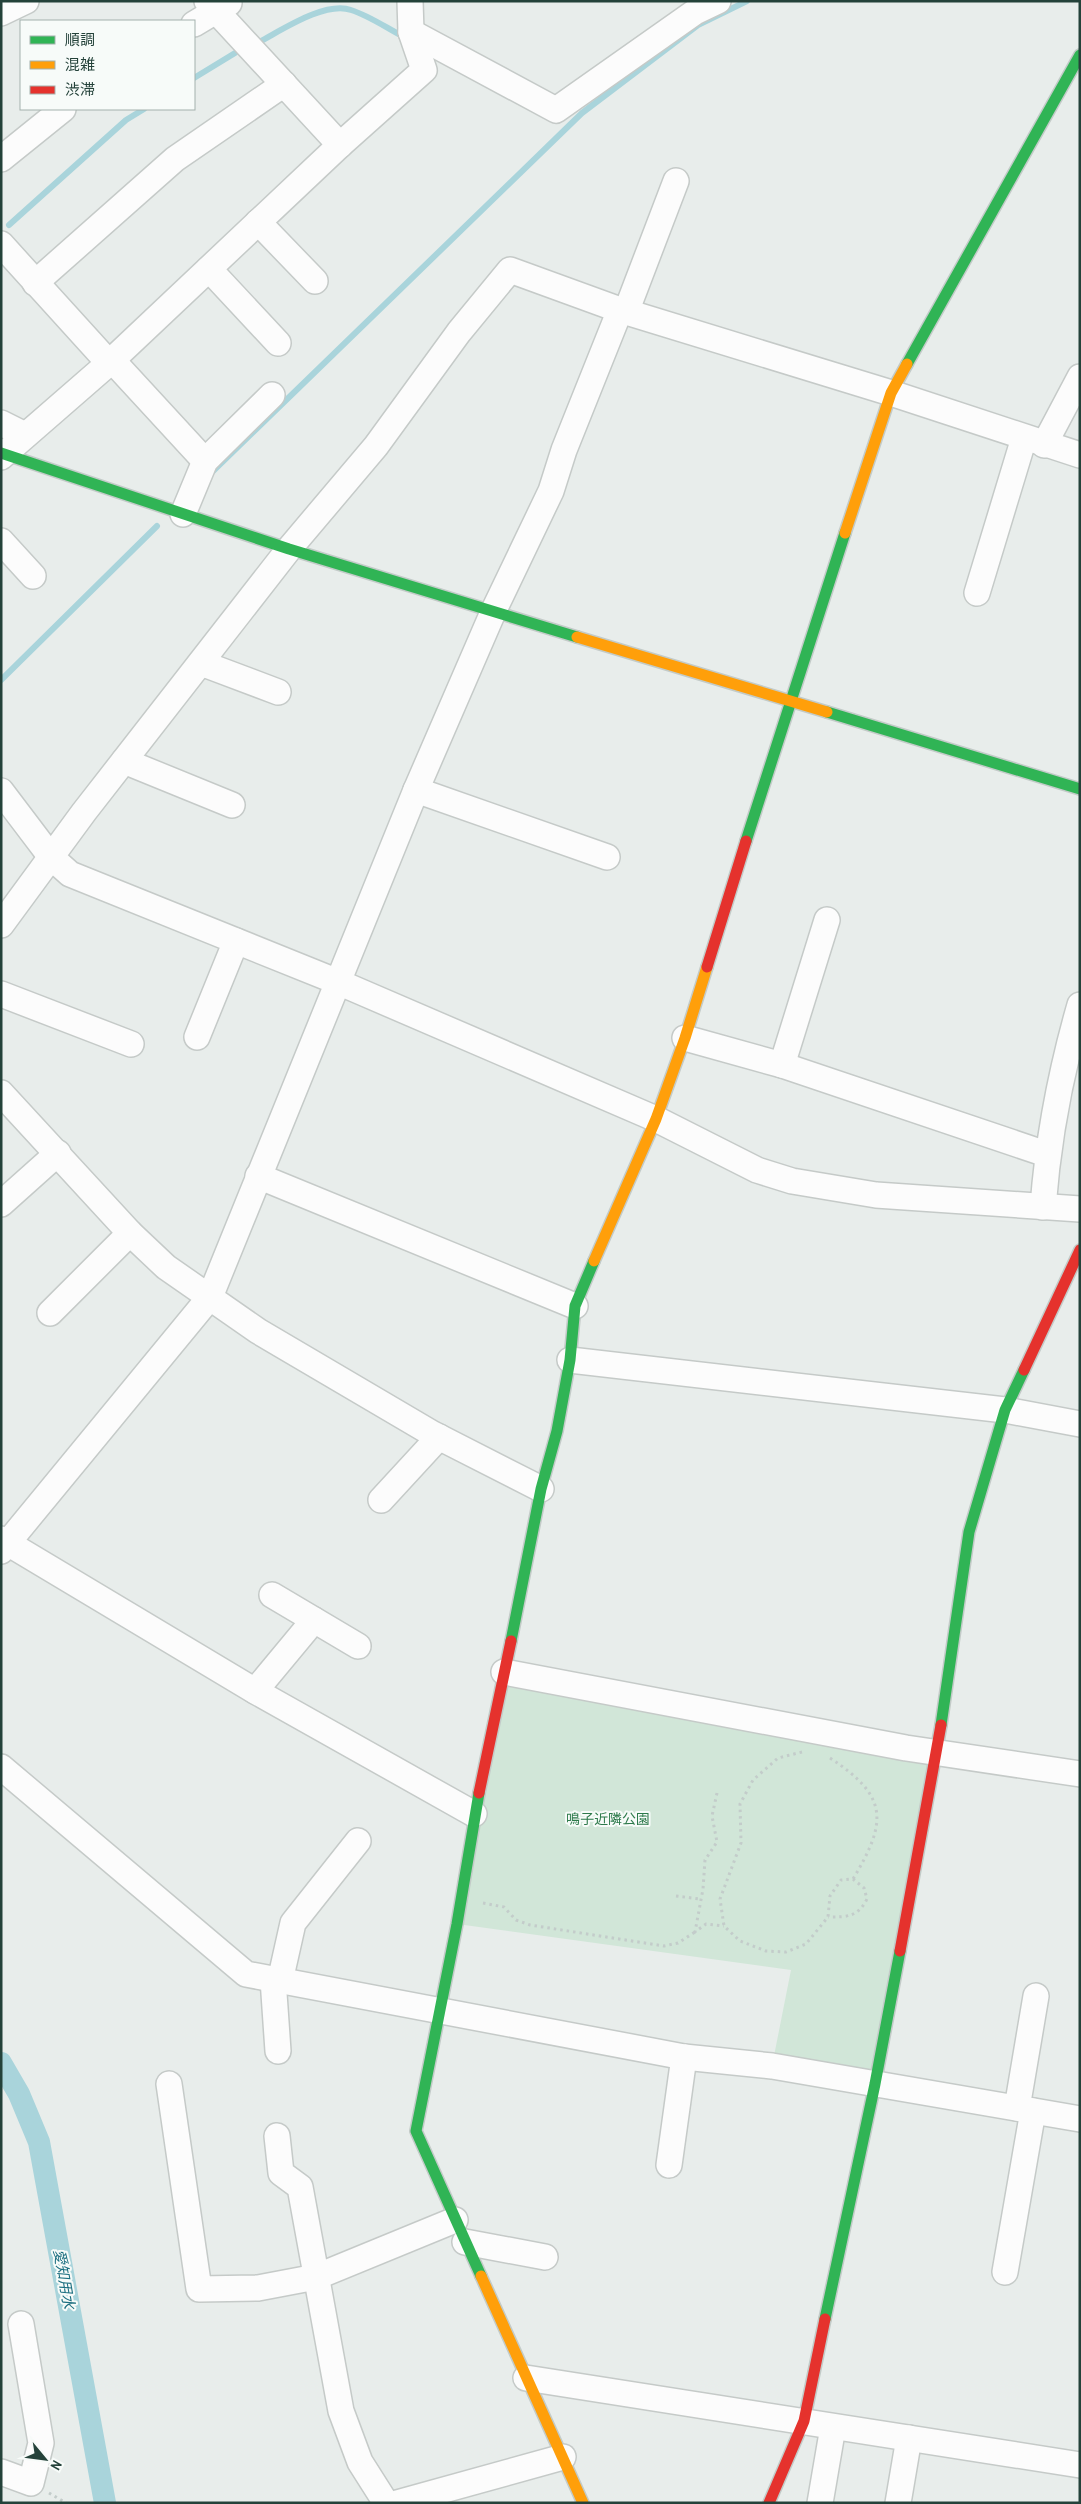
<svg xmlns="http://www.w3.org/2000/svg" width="1081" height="2504" font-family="'Archivo Narrow','Noto Sans JP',sans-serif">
  <rect width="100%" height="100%" fill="#e8edeb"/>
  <!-- green -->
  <polygon fill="#d1e6d8" points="504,1672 937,1754 875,2084 772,2066 791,1970 457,1924"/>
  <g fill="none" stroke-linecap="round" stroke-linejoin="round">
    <!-- stream -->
    <g stroke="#a9d4db" stroke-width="6">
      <path d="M259 42C282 30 325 1 351 10 370 16 388 29 406 38"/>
      <polyline points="194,78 235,53"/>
      <polyline points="9,225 126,120 144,109"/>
      <polyline points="211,473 582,113 698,25 747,1"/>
      <polyline points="1,680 157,526"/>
    </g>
    <!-- canal -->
    <polyline stroke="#a9d4db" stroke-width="22" points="1,2063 19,2094 39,2142 105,2503"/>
    <defs>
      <g id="street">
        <polyline points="207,1 340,145"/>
        <polyline points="1,13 26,1"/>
        <polyline points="194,24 229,3"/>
        <polyline points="411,32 556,110 695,12 718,1"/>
        <polyline points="1,159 63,109"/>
        <polyline points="258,222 315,281"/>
        <polyline points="1,244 109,363"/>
        <polyline points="209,269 278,343"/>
        <polyline points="35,283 175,159 284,84"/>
        <polyline points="626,312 676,181"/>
        <polyline points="112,360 205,461"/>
        <polyline points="1,423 25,435"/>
        <polyline points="1044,445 1080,377"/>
        <polyline points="1,457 109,363 340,145 424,70 411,32 410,1"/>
        <polyline points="183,514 205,461 272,395"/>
        <polyline points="1,541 33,576"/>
        <polyline points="977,593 1024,438"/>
        <polyline points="201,663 278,692"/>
        <polyline points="124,761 232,805"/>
        <polyline points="416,790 607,857"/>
        <polyline points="1,791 51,857 70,874 338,982 656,1119 757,1170 792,1181 876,1195 1080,1209"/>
        <polyline points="1,925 84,812 289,549 376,446 459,332 510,270 620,310 891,393 1080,455"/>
        <polyline points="1,994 131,1044"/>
        <polyline points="197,1037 236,941"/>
        <polyline points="685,1038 782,1065 1046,1154"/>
        <polyline points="782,1065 827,920"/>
        <polyline points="1,1093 130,1233 166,1267 258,1331 433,1434 541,1489"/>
        <polyline points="258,1176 575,1306"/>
        <polyline points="1,1204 58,1153"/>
        <path d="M1043 1207C1048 1139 1061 1071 1080 1005"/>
        <polyline points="50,1313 130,1233"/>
        <polyline points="570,1360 1005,1410 1080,1424"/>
        <polyline points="381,1500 439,1437"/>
        <polyline points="1,1539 255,1691 474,1814"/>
        <polyline points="1,1551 210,1297 416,790 494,610 551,491 564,450 620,310"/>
        <polyline points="272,1595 358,1646"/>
        <polyline points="504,1672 906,1748 1080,1774"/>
        <polyline points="255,1691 314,1620"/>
        <polyline points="1,1767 246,1974 684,2057 772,2066 1080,2119"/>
        <polyline points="273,1979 278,2051"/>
        <polyline points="280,1981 293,1923 358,1841"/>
        <polyline points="169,2084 199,2289 258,2288 316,2277 455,2220"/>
        <polyline points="1017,2108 1036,1996"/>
        <polyline points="277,2136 281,2173 300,2187 341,2411 360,2462 386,2503"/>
        <polyline points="669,2165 684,2057"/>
        <polyline points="465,2242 545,2257"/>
        <polyline points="1005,2272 1033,2111"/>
        <polyline points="526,2378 1080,2465"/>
        <polyline points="1,2472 31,2483 41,2443 21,2324"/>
        <polyline points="397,2503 563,2457"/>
        <polyline points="820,2503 833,2427"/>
        <polyline points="898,2503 909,2438"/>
      </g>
      <g id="fast">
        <polyline points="907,364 1080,55"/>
        <polyline points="1,453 289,549 577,637"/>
        <polyline points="827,712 1080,789"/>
        <polyline points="746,841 845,533"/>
        <polyline points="511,1641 541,1489 557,1431 570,1360 575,1306 594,1261"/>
        <polyline points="941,1725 969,1532 1005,1410 1024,1370"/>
        <polyline points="479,1793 457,1924 416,2131 481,2276"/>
        <polyline points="825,2319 875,2084 900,1951"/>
      </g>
      <g id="slow">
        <polyline points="845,533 891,393 907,364"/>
        <polyline points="577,637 827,712"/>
        <polyline points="594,1261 656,1119 685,1038 707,967"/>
        <polyline points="481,2276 583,2503"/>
      </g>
      <g id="jam">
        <polyline points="707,967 746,841"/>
        <polyline points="1024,1370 1080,1250"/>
        <polyline points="479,1793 511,1641"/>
        <polyline points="900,1951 941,1725"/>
        <polyline points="769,2503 804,2421 825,2319"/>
      </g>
    </defs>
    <!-- street casing -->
    <use href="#street" stroke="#c5cac8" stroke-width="28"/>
    <!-- fast casing -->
    <use href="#fast" stroke="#c3cbc8" stroke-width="14"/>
    <!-- slow casing -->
    <use href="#slow" stroke="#c3cbc8" stroke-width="14"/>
    <!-- jam casing -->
    <use href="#jam" stroke="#c3cbc8" stroke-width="14"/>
    <!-- path -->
    <g stroke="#c3ccca" stroke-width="3" stroke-dasharray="2.5 4" stroke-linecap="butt">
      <path d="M802 1752 778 1758 753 1780 740 1804 741 1843 720 1899 724 1926 740 1941 766 1951 786 1952 806 1944 828 1917 830 1896 841 1880 853 1879 864 1888 867 1899C858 1917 847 1917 828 1917"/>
      <path d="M830 1758C888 1796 888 1821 853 1879"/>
      <polyline points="717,1793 712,1816 717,1842 705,1860 703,1889 695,1932 706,1924 724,1926"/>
      <polyline points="676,1896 700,1899"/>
      <polyline points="483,1903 504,1907 516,1920 530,1925 664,1946 678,1943 695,1932"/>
      <polyline points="49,2493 66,2503"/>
    </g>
    <!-- street -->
    <use href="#street" stroke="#fcfcfc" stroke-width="25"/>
    <!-- fast -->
    <use href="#fast" stroke="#30b455" stroke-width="11"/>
    <!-- slow -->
    <use href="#slow" stroke="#ff9f0a" stroke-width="11"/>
    <!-- jam -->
    <use href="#jam" stroke="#e5322d" stroke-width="11"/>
  </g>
  <g text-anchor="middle" stroke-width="4" stroke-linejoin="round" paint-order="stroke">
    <!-- park labels -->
    <g font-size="14" fill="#2d7a4b" stroke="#f7fbf9">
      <text x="608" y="1824">鳴子近隣公園</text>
    </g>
    <!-- water labels -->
    <g font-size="15" font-style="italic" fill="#1c6f80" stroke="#f7fbf9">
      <text transform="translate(64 2279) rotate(80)" y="5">愛知用水</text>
    </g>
  </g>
  <!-- border -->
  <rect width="1081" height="2504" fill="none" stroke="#24423a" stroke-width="5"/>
  <!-- legend -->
  <rect x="20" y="20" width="175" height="90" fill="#f7fbf9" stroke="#a3b1ad"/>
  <rect x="30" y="36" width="25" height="8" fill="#30b455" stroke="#a3b1ad"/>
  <text x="65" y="45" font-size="15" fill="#24423a">順調</text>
  <rect x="30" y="61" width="25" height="8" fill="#ff9f0a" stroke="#a3b1ad"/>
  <text x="65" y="70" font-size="15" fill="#24423a">混雑</text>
  <rect x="30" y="86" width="25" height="8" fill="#e5322d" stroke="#a3b1ad"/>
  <text x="65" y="95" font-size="15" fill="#24423a">渋滞</text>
  <!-- north arrow -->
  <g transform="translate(45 2459) rotate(119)" stroke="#f7fbf9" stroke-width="4" paint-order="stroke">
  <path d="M0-4L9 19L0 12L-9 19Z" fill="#24423a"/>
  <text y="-8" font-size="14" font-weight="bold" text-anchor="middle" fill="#24423a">N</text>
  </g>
</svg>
